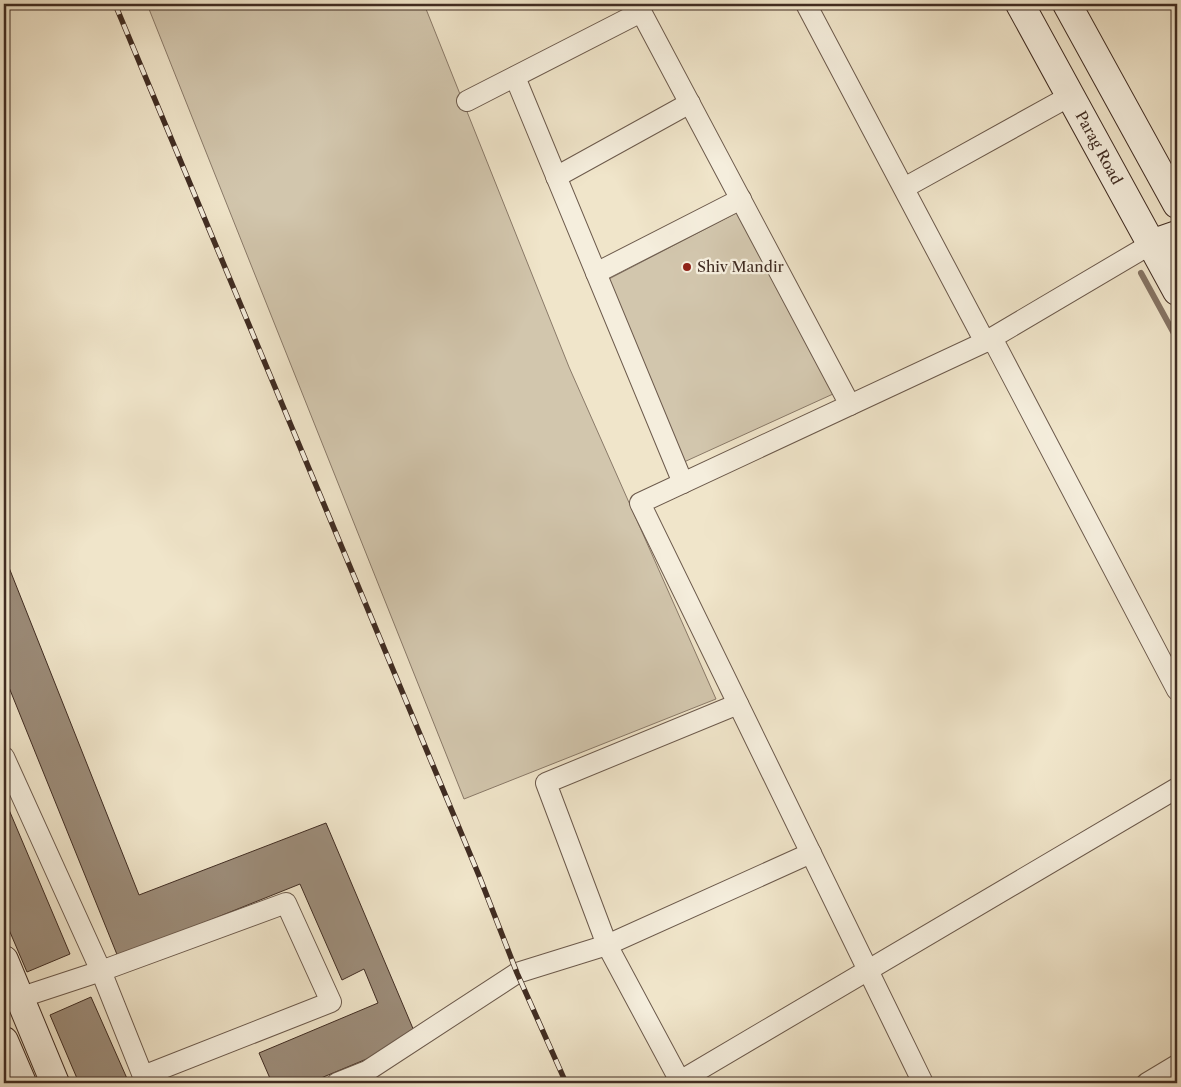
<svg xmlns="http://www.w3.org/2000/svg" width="1181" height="1087" font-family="'Libre Caslon Text',serif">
  <rect width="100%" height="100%" fill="#f0e5ca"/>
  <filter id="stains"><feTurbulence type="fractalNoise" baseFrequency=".004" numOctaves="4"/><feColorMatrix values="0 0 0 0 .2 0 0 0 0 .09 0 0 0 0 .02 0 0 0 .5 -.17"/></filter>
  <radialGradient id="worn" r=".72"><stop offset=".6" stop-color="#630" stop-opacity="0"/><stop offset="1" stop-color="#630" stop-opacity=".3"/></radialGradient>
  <!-- green -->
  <g fill="#d2c6ad" stroke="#897968">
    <polygon points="147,4 424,4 569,367 716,699 464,799"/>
    <polygon points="738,212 833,394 684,462 607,280"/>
  </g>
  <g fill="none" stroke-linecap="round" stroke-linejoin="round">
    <!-- stream -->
    <polyline stroke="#867565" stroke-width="6" points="1141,273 1177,339"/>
  </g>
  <!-- building -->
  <g fill="#9c8c79" stroke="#402c22">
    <polygon points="4,555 139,895 326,823 417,1038 309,1083 272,1083 259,1053 378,1003 364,969 342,980 300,884 118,957 4,675"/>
    <polygon points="4,798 70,954 27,972 4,918"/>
    <polygon points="91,997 129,1083 79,1083 50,1015"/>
  </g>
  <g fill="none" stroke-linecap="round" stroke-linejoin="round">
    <defs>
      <g id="street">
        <polyline points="637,4 850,405"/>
        <polyline points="806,4 985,342"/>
        <polyline points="515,77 683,483"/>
        <polyline points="467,101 641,12"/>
        <polyline points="556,177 690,103"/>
        <polyline points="904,188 1070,96"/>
        <polyline points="596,273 741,199"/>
        <polyline points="992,338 1177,690"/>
        <polyline points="4,757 101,971 143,1076 331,1002 286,903 101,971 19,998"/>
        <polyline points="680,1081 1177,788"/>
        <polyline points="337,1083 367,1071 517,973 607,945 811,853"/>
        <polyline points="681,1083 607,945 546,783 738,704"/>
        <polyline points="923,1083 640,503 985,342 1151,244"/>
        <polyline points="1147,1083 1177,1065"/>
      </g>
      <g id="secondary">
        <path id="s1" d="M1020 4 1177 291"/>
        <polyline points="1067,4 1177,204"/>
        <polyline points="1151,244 1177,235"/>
        <polyline points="4,960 55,1083"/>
        <polyline points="4,1041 22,1083"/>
      </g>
    </defs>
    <!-- street casing -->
    <use href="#street" stroke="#6c5a4c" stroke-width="22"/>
    <!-- secondary casing -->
    <use href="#secondary" stroke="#402c22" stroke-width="30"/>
    <!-- street -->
    <use href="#street" stroke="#f5eedd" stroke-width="20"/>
    <!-- secondary -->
    <use href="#secondary" stroke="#f5eedd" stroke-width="28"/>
    <defs>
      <polyline id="rail" points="115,4 480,878 517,973 566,1083"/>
    </defs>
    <!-- rail casing -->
    <use href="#rail" stroke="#402c22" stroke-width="5.5"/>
    <!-- rail -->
    <use href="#rail" stroke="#f5eedd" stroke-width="4" stroke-dasharray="11" stroke-linecap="butt"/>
  </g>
  <!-- markers -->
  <circle fill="#8f2418" stroke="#f5eedd" stroke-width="2" cx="687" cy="267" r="5"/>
  <g text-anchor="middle" stroke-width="4.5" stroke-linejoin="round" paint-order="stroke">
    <!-- street labels -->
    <g font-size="15" fill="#402c22" stroke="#f5eedd">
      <text dy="5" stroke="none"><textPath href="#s1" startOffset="164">Parag Road</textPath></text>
    </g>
    <!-- poi labels -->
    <g font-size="15" fill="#402c22" stroke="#f5eedd" text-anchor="start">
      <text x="697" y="272">Shiv Mandir</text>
    </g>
  </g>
  <!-- margin -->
  <rect width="1181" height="1087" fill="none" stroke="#f0e5ca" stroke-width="20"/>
  <rect x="5" y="5" width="1171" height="1077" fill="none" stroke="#402c22" stroke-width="2.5"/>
  <rect x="10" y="10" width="1161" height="1067" fill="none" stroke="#402c22"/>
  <rect width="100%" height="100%" filter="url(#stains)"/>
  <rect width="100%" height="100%" fill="url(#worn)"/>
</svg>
